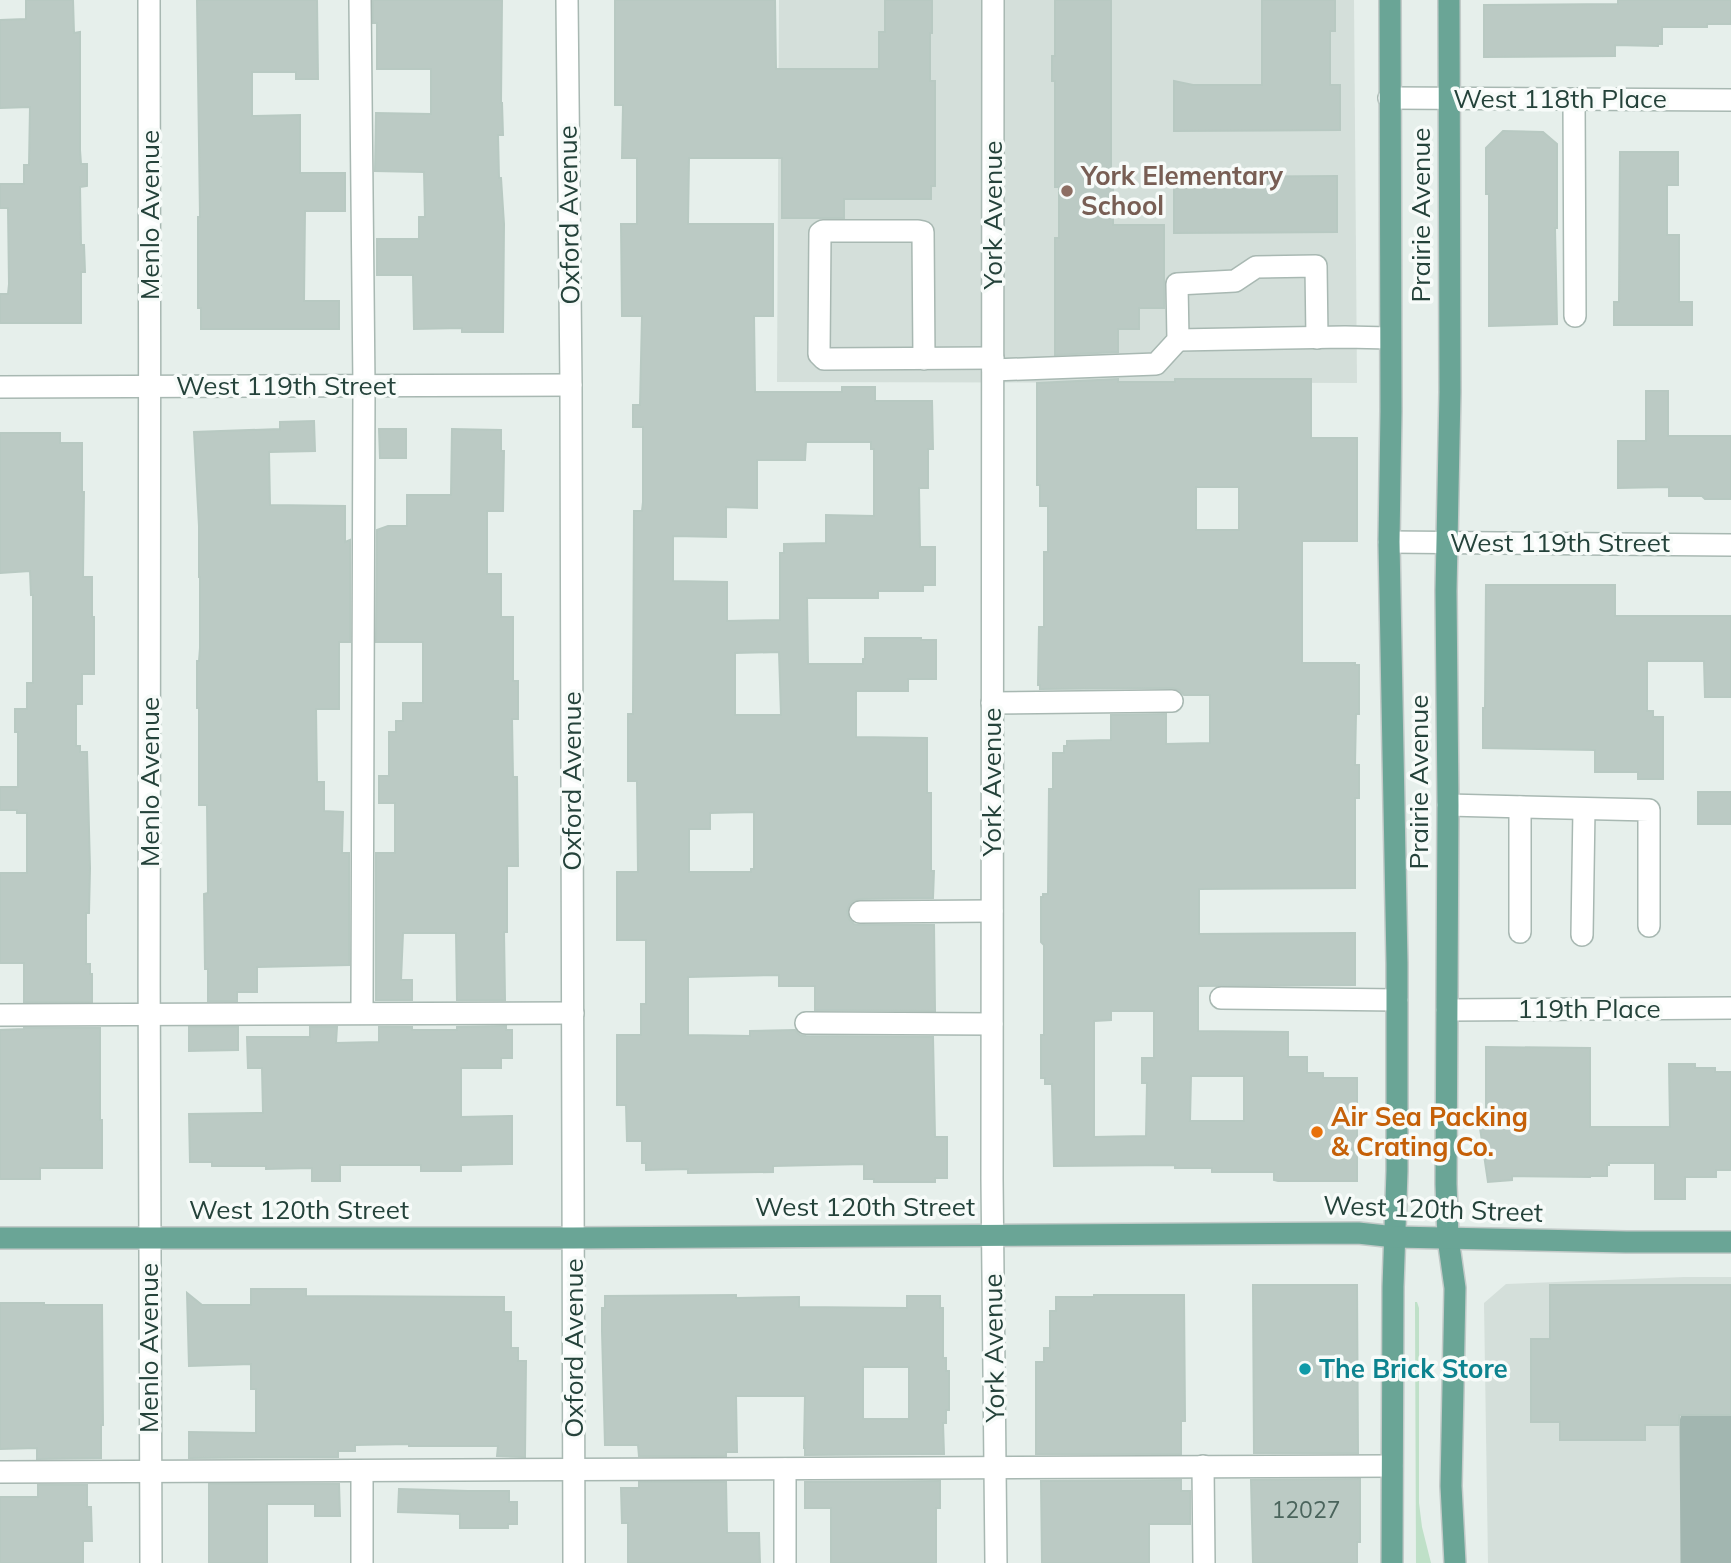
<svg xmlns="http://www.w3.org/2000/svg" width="1731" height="1563" font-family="Mulish,sans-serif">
  <rect width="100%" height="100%" fill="#e6efeb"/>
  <!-- built -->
  <g fill="#d4dfda">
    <polygon points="779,0 1354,0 1357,383 777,382"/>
    <polygon points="1684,1277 1731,1277 1731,1563 1488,1563 1484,1303 1506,1284"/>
  </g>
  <!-- green -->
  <polygon fill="#bfe0c8" points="1417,1302 1419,1308 1419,1503 1422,1527 1431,1563 1416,1563 1415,1307 1415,1302"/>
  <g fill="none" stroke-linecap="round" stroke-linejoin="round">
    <!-- taxiway -->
    <polyline stroke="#a2b6b0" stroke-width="77" points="1718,1426 1719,1563"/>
  </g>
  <!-- building -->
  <g fill="#bbcac4" stroke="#b8c9c2" stroke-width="2" fill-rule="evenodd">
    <polygon points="26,0 73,0 74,33 80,32 80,150 81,164 87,164 87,186 80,187 81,245 84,245 85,272 81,272 81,323 0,323 0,294 8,294 9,284 8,208 0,208 0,184 24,184 24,165 29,165 30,107 0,108 0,20 26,19"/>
    <polygon points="197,0 317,0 318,79 296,79 296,72 252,72 252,116 300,115 300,173 345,173 345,211 305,211 304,301 339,301 339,329 201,329 201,308 198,308 198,217 200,217"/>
    <polygon points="373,0 502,0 501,103 502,103 503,135 498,135 499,178 501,178 504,224 503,332 462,332 462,328 414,329 413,275 377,275 377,239 419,239 419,217 425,217 424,172 375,171 376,113 431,114 431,69 377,69 377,23 373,23"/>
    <path d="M615 0H775L776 69H879V32H885V0H932V33H930V81H935V186H931V199H844V218H782V158H689L688 224H773V316H754L755 392H842V387H875V401H932L933 449H928V488H919L920 547H935V585H923V591H878V598H807L808 664H863V659H865V638H921V640H936V679H908V691H856V737L927 738V793H931V871H934L933 898 860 899 853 901 849 905 847 911 849 919 854 924 859 925H934L935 1011 815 1010V986H779V975L688 977V1035L750 1036V1031L795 1030 800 1035 806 1036 933 1037 935 1137H947V1178H935V1182H874V1179H864V1164L773 1166V1172L688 1173V1169L646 1170V1163H642V1141H627L626 1105H617V1035H641V1004H646V940H617V872H638L637 781H628V714H633L634 511H642L643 502V427H633V405H640L642 316H622L621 224H637V158H622L623 105H615ZM806 442H871V449H874V516L826 515V543L784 544V553H780V620L727 621V582L673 581V536L726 537V507L757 508V460H805ZM779 652 781 715H735V653ZM754 812V869H751V872H689V829H710V813Z"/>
    <polygon points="1055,0 1111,0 1111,185 1113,185 1113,225 1164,225 1164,308 1139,308 1139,329 1118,329 1118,352 1055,355 1055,238 1059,238 1059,187 1055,187 1055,81 1052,81 1052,56 1055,56"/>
    <polygon points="1262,0 1335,0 1335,31 1330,31 1330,85 1340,85 1340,130 1174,131 1174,81 1193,85 1262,85"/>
    <polygon points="1618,0 1731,0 1731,24 1707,24 1707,27 1662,27 1662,44 1658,44 1658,46 1615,45 1615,56 1484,57 1484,5 1618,4"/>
    <polygon points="1503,131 1543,132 1557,144 1557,228 1555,228 1557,324 1489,326 1489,194 1486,194 1486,148"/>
    <polygon points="1620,152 1678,152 1678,185 1667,185 1667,235 1679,235 1679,302 1692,302 1692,325 1614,325 1614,302 1619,302"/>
    <polygon points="1337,176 1337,232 1174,233 1174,177"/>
    <path d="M1118 379V382H1175V379H1311V438H1357V541H1302V663H1355V665H1359V714H1356L1355 765H1359V798H1355V888L1199 889V934L1355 933V985L1198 986V1031L1288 1032V1057H1307V1073H1323V1078H1357V1181H1278L1274 1180V1172H1212V1168H1175V1165L1054 1166 1052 1084H1045V1078H1041V1035H1044V945L1041 942V897H1043V894H1048L1049 789H1053V753H1064V746H1067V741L1111 740V715L1166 714V744L1210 743V695H1184L1179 690 1172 688 1040 689V685H1038L1039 627H1044V552H1048V506H1040V485H1037V383ZM1196 487H1239V530H1196ZM1111 1011H1154V1058H1142V1083H1147L1146 1136 1094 1137V1021L1111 1020ZM1191 1076H1244V1121H1190Z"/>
    <polygon points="1646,391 1668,391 1668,436 1731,436 1731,499 1705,499 1702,496 1669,496 1669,487 1618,488 1618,441 1646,441"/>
    <polygon points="314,421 315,451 269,452 270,505 345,506 345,542 350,540 350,642 339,642 339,709 316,709 317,782 324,782 324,811 343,812 342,853 349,853 349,965 257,967 257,992 237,992 237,1001 208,1001 208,969 205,969 204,894 208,893 207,805 199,805 199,708 197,708 197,661 199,661 200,648 200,577 199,577 199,526 194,432 280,429 280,422"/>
    <polygon points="379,429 406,429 406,458 380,458"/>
    <polygon points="452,429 501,430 501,451 504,451 503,511 487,511 487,574 501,574 501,617 513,617 513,681 518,681 518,719 512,719 513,777 517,777 518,866 507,866 507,932 504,932 505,1000 457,1000 456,933 403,933 401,980 412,980 412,1000 376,1000 376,853 395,853 395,803 379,803 379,776 389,776 389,732 396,732 396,721 403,721 403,703 423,703 423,642 376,642 377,530 388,526 407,526 407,495 451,495"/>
    <polygon points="0,433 60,433 60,443 82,443 82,492 84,492 83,577 92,577 92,617 94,617 94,674 82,674 82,704 76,704 76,746 80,746 80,752 87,752 90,868 89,913 86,913 86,964 90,964 90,974 92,974 92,1002 24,1002 24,963 0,963 0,873 27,873 27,813 17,813 17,810 0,810 0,787 18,787 18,732 15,732 15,709 27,709 27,683 33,683 33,595 31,595 30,571 0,573"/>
    <polygon points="1486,585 1615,585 1615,616 1731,616 1731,697 1705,697 1704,661 1647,661 1647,711 1653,711 1653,717 1663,717 1663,779 1638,779 1638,772 1595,772 1595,750 1483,748 1483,708 1485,708"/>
    <rect x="1698" y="792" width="33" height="32"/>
    <polygon points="506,1026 506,1030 512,1030 512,1058 501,1058 501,1068 461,1068 461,1117 512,1116 512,1164 461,1165 461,1171 421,1171 421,1165 340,1165 340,1181 312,1181 312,1168 266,1169 266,1166 212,1166 212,1162 190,1162 189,1114 263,1113 262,1068 248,1068 247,1037 310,1037 310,1027 337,1027 336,1043 379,1042 379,1027 412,1027 412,1030 457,1030 457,1027"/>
    <polygon points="189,1027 238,1027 238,1050 189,1051"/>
    <polygon points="24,1028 100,1028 100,1120 102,1120 102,1168 40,1168 40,1179 0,1179 0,1030 24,1029"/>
    <polygon points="1486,1047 1590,1048 1590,1127 1670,1127 1669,1064 1695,1064 1695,1068 1715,1068 1715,1072 1731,1072 1731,1170 1716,1170 1716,1177 1685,1177 1685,1199 1655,1199 1655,1163 1609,1163 1609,1165 1607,1165 1607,1176 1590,1176 1590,1177 1512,1176 1512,1180 1488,1182 1480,1128 1486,1128"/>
    <polygon points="1253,1285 1357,1285 1358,1453 1254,1453"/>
    <polygon points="1550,1285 1731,1285 1731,1415 1679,1415 1679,1425 1645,1425 1645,1440 1560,1440 1560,1422 1531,1422 1531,1339 1550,1339"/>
    <polygon points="251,1289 306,1289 306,1296 504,1297 504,1312 511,1312 511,1348 518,1348 518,1361 526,1361 525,1457 497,1456 498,1446 409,1446 409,1444 355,1445 355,1451 338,1451 338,1457 189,1458 189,1432 256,1433 256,1389 251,1389 251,1364 189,1366 187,1293 202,1305 251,1305"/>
    <path d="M736 1295V1298L799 1297V1307L907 1308V1296H940V1308H943V1358H946V1371H949V1410H946V1423H943L944 1454 805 1455V1448H804L805 1396H736L737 1452H726V1456H639L638 1445H605L602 1331V1308H605V1296ZM863 1367H909V1419H863Z"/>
    <polygon points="1094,1295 1184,1295 1185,1421 1181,1421 1181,1454 1036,1454 1036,1362 1044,1362 1044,1348 1050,1348 1050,1311 1056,1311 1056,1297 1094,1297"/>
    <polygon points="0,1303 44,1303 44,1305 102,1305 103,1425 101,1425 101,1458 37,1459 37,1448 0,1449"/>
    <polygon points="1360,1479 1360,1542 1357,1542 1357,1563 1253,1563 1251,1480"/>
    <polygon points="1181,1480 1181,1491 1190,1491 1190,1524 1149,1524 1149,1563 1042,1563 1041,1481"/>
    <polygon points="940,1481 940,1508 936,1508 936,1563 831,1563 831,1508 805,1508 805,1482"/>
    <polygon points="639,1482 726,1482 727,1533 759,1533 760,1563 628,1563 628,1523 622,1523 621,1488 639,1488"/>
    <polygon points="209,1484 339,1484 340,1516 315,1516 315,1504 267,1504 267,1563 209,1563"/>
    <polygon points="38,1485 87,1485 87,1507 91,1507 92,1541 83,1541 83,1563 0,1563 0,1497 38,1497"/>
    <polygon points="399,1489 468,1491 509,1491 509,1502 517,1502 517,1524 508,1524 508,1528 460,1528 460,1514 398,1512"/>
  </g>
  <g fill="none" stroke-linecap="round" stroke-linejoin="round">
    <defs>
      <g id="minor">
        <path d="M149 0C151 521 147 1042 151 1563"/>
        <polyline points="360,0 364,386 362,1013"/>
        <polyline points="567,0 571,385 574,1563"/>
        <polyline points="993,0 992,1179 996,1563"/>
        <polyline points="1389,98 1731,100"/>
        <polyline points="1574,100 1575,316"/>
        <polyline points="1178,340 1345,337 1390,338"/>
        <polyline points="924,359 923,232 918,231 823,231 820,233 819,354 824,359 993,358"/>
        <polyline points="993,370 1156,364 1178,340 1177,284 1235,281 1256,267 1316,266 1317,338"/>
        <polyline points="0,387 571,385"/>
        <polyline points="1389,542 1731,545"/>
        <polyline points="992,703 1172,701"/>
        <polyline points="1448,805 1649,810 1649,926"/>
        <polyline points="1520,807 1520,932"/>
        <polyline points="860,912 992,911"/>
        <polyline points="1582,935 1584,809"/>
        <polyline points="1221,998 1397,1000"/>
        <polyline points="1447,1010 1731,1008"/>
        <polyline points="0,1015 573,1013"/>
        <polyline points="806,1023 992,1024"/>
        <polyline points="1203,1466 1204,1563"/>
        <polyline points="785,1469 785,1563"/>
        <polyline points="362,1471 362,1563"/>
        <polyline points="0,1472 1392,1466"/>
      </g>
      <g id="major">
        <polyline points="1390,0 1391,411 1389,542 1397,963 1397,1171 1393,1287 1392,1563"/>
        <polyline points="1449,0 1450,392 1446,591 1448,805 1446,1184 1448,1238 1455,1288 1451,1486 1455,1563"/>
        <polyline points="0,1238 573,1238 1358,1233 1395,1237 1626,1242 1731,1242"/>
      </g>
    </defs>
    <!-- minor casing -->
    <use href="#minor" stroke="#a8b8b2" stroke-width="24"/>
    <!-- major casing -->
    <use href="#major" stroke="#c2cac8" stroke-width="24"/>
    <!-- minor -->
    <use href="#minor" stroke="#fff" stroke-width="21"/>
    <!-- major -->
    <use href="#major" stroke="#6aa596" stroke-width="21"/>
  </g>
  <!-- markers -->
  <circle fill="#8d6e63" stroke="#f7fbf9" stroke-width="2.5" cx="1067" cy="191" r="7"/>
  <circle fill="#e8710a" stroke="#f7fbf9" stroke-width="2.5" cx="1317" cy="1132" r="7"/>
  <circle fill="#0f9aa8" stroke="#f7fbf9" stroke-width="2.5" cx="1305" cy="1369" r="7"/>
  <g text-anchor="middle" stroke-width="7" stroke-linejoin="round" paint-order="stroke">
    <!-- number labels -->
    <g font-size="23" fill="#4a645c">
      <text x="1306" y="1518">12027</text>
    </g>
    <!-- street labels -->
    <g font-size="26" fill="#24423a" stroke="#f7fbf9">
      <text x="1560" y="108">West 118th Place</text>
      <text transform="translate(150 215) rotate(-90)" y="9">Menlo Avenue</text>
      <text transform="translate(569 215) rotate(-91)" y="9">Oxford Avenue</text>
      <text transform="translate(993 215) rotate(-90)" y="9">York Avenue</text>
      <text transform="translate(1421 215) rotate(-90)" y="9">Prairie Avenue</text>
      <text x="286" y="395">West 119th Street</text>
      <text x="1560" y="552">West 119th Street</text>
      <text transform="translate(572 781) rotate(-90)" y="9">Oxford Avenue</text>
      <text transform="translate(150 782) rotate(-90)" y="9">Menlo Avenue</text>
      <text transform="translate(992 782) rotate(-90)" y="9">York Avenue</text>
      <text transform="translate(1419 782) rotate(-90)" y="9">Prairie Avenue</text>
      <text x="1589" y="1018">119th Place</text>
      <text x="865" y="1216">West 120th Street</text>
      <text transform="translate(1433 1209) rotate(2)" y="9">West 120th Street</text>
      <text x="299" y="1219">West 120th Street</text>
      <text transform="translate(149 1348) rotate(-90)" y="9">Menlo Avenue</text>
      <text transform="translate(574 1348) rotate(-90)" y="9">Oxford Avenue</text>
      <text transform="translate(994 1348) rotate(-91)" y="9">York Avenue</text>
    </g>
    <!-- education labels -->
    <g font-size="26" font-weight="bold" fill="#785e54" stroke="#f7fbf9" text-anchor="start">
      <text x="1081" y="185">York Elementary<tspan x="1081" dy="30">School</tspan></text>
    </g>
    <!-- food labels -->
    <g font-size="26" font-weight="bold" fill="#c56008" stroke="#f7fbf9" text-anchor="start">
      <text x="1331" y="1126">Air Sea Packing<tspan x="1331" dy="30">&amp; Crating Co.</tspan></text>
    </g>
    <!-- culture labels -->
    <g font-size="26" font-weight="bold" fill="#0d838f" stroke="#f7fbf9" text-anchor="start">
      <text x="1319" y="1378">The Brick Store</text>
    </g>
  </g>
</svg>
